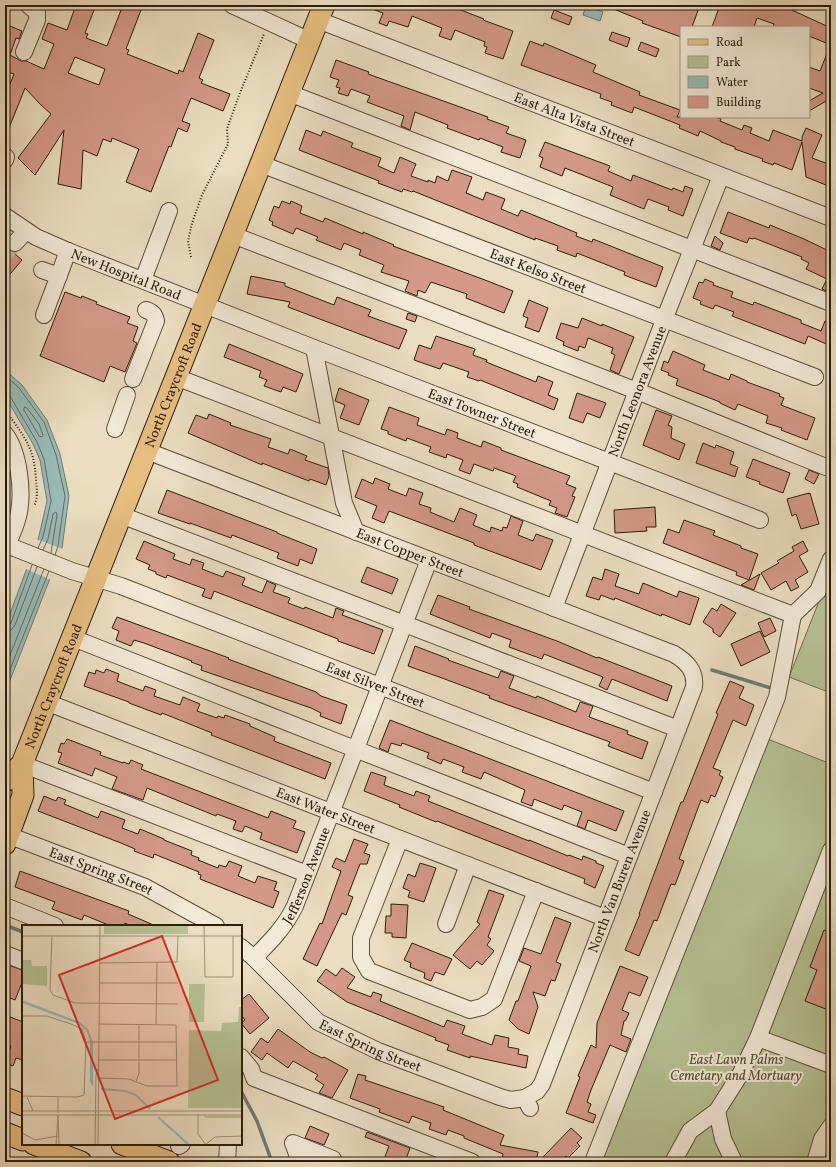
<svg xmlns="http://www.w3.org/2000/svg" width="836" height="1167" font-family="Vollkorn,serif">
  <rect width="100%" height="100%" fill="#ebddc1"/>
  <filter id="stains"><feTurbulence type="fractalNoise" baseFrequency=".005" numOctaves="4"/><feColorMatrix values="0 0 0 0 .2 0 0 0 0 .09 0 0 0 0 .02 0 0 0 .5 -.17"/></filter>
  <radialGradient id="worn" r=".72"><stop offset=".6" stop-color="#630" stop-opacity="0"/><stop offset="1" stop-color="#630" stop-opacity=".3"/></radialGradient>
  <!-- green -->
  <g fill="#b6c194" stroke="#716e50">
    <polygon points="831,571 831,693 789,677"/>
    <polygon points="765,738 831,764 831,1162 597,1162"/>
  </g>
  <!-- water -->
  <g fill="#99bbb7" stroke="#6d7b72">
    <polygon points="586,6 603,12 600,21 583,15"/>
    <polygon points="5,370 22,385 47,420 60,454 69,496 62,548 5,693 5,627 39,536 47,501 40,460 33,444 5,396"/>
  </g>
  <!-- pier -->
  <polygon fill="#ebddc1" points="36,539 63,549 51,580 26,569"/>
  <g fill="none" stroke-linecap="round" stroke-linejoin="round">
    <!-- shore -->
    <g stroke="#626c61" stroke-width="1">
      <polyline points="5,375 19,388 44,422 56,455 65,496 58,546 55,555"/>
      <polyline points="5,395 10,396 17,408 37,442 44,459 51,501 43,537 38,548"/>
      <polygon points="25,407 27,408 39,424 43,435 42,437 39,436 24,410"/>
      <polyline points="43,550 48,539 53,514 56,512 57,515 51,553"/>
      <polyline points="5,626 8,626 11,623 32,565"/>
      <polyline points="5,631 11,630 15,625 37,567"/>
      <polyline points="5,668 44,569"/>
      <polyline points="5,682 49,571"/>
    </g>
    <!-- stream -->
    <g stroke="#6d7b72" stroke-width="3.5">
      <polyline points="712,670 774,689"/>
      <polyline points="5,925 23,932"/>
      <polyline points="241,1091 257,1121 272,1162"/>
    </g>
  </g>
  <!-- building -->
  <g fill="#d49989" stroke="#2c1c0b" fill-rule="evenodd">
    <path d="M76 5H96L85 33 88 34 86 38 107 46 123 5H128L141 10 126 49 129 50 127 54 178 74 179 70 183 72 198 33 214 40 199 78 203 80 201 83 230 94 223 111 191 98 182 121 190 124 187 132 178 128 171 147 169 146 151 192 126 182 139 149 112 138 111 142 103 139 97 156 83 150 81 189 58 184 64 130 35 175 18 158 51 114 40 104 25 88 5 138V96L14 74 5 71V24L22 31 19 39 16 38 10 55 21 61H26L44 69 54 44 42 39 48 23 67 30ZM75 57 105 69 99 85 68 73Z"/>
    <polygon points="364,5 448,5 484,19 483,20 513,31 503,59 485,53 487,47 484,46 485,42 455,30 451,40 439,36 442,28 412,16 408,27 389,21 387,26 379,23 383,13 364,6"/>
    <polygon points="604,5 700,5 692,27 681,27 681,37 642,23 643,21"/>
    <polygon points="720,5 781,5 831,28 831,45 809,36 809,27 773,27 774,24 757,18 754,27 712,27"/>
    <polygon points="554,10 572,17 569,25 551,18"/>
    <polygon points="612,32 630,38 627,47 609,40"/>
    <polygon points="530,41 543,46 544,43 596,65 593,72 640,92 639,95 680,110 677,117 715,117 721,119 720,121 742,130 744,125 752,128 750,133 769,141 773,130 802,141 802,137 806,128 822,135 812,158 831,165 831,187 806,177 802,142 792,170 774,163 773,165 762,161 763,159 735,149 735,147 721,142 721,141 700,131 698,136 679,128 680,125 634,107 632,113 611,105 612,102 600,98 601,94 521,65"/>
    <polygon points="641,42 659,49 656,57 638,50"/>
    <polygon points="830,46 831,96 830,96 828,100 809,111 809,101 823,93 809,88 809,67 820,71"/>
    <polygon points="336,60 369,72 368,74 488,117 487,119 509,127 506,133 526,140 520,158 501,152 503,147 480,138 479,140 447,128 448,125 415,112 410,130 401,126 404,116 367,102 370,96 351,89 348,96 338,93 340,88 336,87 339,80 330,77"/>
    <polygon points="306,130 321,136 323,131 353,143 351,147 381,158 378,166 394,173 400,157 416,164 411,176 428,182 428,180 435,183 437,176 448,181 452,170 472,177 466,193 483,200 486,192 505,199 501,209 518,216 521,210 577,233 576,236 592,242 593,239 663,267 656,287 624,275 625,272 577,253 576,257 557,250 558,246 535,238 535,240 413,191 412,192 403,189 402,192 378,183 379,181 299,150"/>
    <polygon points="545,142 610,166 608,171 631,181 633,175 672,190 673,188 683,192 685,186 693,189 683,216 668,210 669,207 648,199 644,209 610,195 613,187 565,168 562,176 540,167 543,158 539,156"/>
    <polygon points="282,201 290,204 291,201 302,206 300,213 323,222 325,218 363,234 363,232 394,245 393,246 485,280 513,291 504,313 466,298 467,294 431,282 425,293 418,290 417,296 405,291 409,281 381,272 384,265 359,255 361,250 344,243 341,250 316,240 318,237 296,228 293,234 272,225 273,222 269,220 274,206 279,208"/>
    <polygon points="728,212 769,228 770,225 804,239 831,252 831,293 822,289 827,279 806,269 809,263 801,259 802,257 754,238 753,239 749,238 747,243 720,233"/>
    <polygon points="5,234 8,237 6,241 6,246 8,250 13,252 16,252 15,254 22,260 5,280"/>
    <polygon points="715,236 723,243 720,250 711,246"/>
    <polygon points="251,276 285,283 285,286 334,305 337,297 371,310 368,316 407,330 399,349 288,307 290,302 247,294"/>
    <polygon points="705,279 714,283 713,285 733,292 731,297 753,305 754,302 801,320 801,323 821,331 825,321 831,324 831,346 808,336 805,344 732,316 734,312 715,305 713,309 700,304 701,301 693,298 699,282 703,283"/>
    <polygon points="65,292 81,298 82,296 97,302 96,304 130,317 127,323 138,327 133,341 137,343 125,372 110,366 104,382 40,356"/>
    <polygon points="529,300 548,308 539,332 525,327 528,318 523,316"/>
    <polygon points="408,313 417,316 415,322 406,319"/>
    <polygon points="582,318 602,326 602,324 634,337 619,374 610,370 615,355 611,353 613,348 588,338 585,348 579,346 578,351 563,345 564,342 556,338 561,323 578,328"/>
    <polygon points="436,336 475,349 473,355 487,360 486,362 536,382 538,376 553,382 548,395 558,399 554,410 480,380 479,381 467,377 469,372 443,363 440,369 414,360 419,345 431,349"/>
    <polygon points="229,344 303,374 296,392 283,387 281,392 264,386 267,380 259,377 261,371 224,357"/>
    <polygon points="673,351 705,365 703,370 729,380 731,374 747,381 747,382 780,394 779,396 784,398 781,405 815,418 807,440 781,430 782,428 766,423 768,416 738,404 735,410 720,403 720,402 676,385 678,379 668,375 669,373 661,370 664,361 668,363"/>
    <polygon points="339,388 369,400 359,425 340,418 345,405 335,401"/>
    <polygon points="577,393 606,403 600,418 587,413 583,423 569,418"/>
    <polygon points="389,407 419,418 417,425 445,435 447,429 458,433 457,438 481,447 483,441 501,448 501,450 570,476 566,484 576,488 572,496 575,497 567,517 555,513 557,508 549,505 551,501 517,487 518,484 513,482 516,476 494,468 493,471 474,464 470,474 459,470 463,460 447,454 446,458 429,452 431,447 407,438 406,441 388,434 388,431 381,429"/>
    <polygon points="656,410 672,416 668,425 672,427 671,438 685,444 679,460 643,445"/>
    <polygon points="209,414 231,423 230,425 271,439 268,447 288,454 290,449 307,456 305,460 328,468 329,476 326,485 310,479 309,481 262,463 262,465 188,433 196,415 207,419"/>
    <polygon points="703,443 715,448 716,445 734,452 730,464 738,467 735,477 696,463"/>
    <polygon points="753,459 790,473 783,493 759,484 760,482 746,477"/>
    <polygon points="809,470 819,474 814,484 805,479"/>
    <polygon points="375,478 390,484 388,489 406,496 409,488 423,493 419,504 431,508 430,512 454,522 460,508 477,515 473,525 490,532 491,527 502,531 503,527 507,528 511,516 523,521 518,535 533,541 536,534 553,540 541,570 474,545 474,543 440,530 389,511 384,523 372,518 377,506 355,497 362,479 373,484"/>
    <polygon points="167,490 277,532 277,533 317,549 312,564 300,559 298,566 277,558 279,553 232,535 231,538 190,523 190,524 158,513"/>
    <polygon points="809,493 808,494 810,493 819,524 801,529 796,514 792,516 787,499"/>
    <polygon points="655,507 656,527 646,527 647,531 615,533 614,510"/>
    <polygon points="684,520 715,531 713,535 741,546 741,548 758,554 749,580 736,575 737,572 663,543 668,529 679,533"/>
    <polygon points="144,541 175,554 173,559 190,565 192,559 204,563 202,569 223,577 226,571 245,578 242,585 262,593 267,581 276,585 273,592 290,598 288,603 304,609 305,607 333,618 336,608 344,611 342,615 383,630 374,654 338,641 338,639 214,591 211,599 202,596 205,589 167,575 166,578 156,574 156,572 148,569 150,565 136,559"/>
    <polygon points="803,541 808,551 799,556 808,572 795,580 799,587 791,591 786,581 771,590 761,573 779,563 777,561 794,551 792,547"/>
    <polygon points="367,567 398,579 392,594 361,582"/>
    <polygon points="605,569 619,574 615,586 639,594 643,583 677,597 679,591 699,598 690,625 662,614 661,616 615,598 614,600 601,595 599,600 586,596 593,577 602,580"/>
    <polygon points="760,574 754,590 741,585"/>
    <polygon points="438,595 470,607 469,609 557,641 597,658 598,657 672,686 667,701 612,679 607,690 599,686 603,677 544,654 542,659 509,647 511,640 492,633 490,638 430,614"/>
    <polygon points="721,604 736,613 720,637 713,632 713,629 703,622 712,608 717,611"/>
    <polygon points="117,617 229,658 228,659 316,692 321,696 347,705 341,724 320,716 321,713 311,708 201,670 202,666 191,662 192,661 144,643 134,640 131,646 116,640 119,631 112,628"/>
    <polygon points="770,618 776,631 764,637 758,623"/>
    <polygon points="760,631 770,652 741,666 731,644"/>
    <polygon points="415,646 449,659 448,660 498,678 501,671 514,676 509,688 536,698 537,696 576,712 580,702 593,706 589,717 628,731 627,734 648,742 642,759 608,746 610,742 489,698 490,696 442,678 408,666"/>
    <polygon points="106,669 119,674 117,681 127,685 143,691 145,686 156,690 154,696 180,705 183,697 200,704 197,711 217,718 218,716 224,718 225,715 250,724 250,726 275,737 274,741 331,763 325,779 211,735 212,733 162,713 161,715 129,703 129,702 84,686 89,672 95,674 96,670 104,673"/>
    <polygon points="730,681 744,687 739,698 754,705 746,726 733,720 713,768 721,771 719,775 723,777 715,797 711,795 708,803 701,800 679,859 684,861 675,885 671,884 657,921 654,920 639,956 625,950 640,914 639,914 681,802 683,802 718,714 716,713"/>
    <polygon points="390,720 624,811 616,831 588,820 585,829 577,826 582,812 564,805 562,810 534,799 532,806 521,802 525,790 484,772 481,779 462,772 464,767 443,759 441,764 427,758 429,753 402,743 401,746 391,743 388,752 379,748"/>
    <polygon points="67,739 101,752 100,755 123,763 123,762 129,764 131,760 143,765 141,769 268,818 271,811 296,821 293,828 305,832 297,853 260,839 262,833 245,826 242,832 233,829 236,821 217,814 216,816 147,788 143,800 112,789 117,777 95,768 92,776 58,763 62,753 58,752 61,743 64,744"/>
    <polygon points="371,772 386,777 384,785 414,796 416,791 430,796 428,801 529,841 529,840 568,856 569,855 582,860 583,856 596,861 596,863 604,866 595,888 584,883 585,879 437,821 436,822 399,807 400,805 364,791"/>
    <polygon points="44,796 56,801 58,797 66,800 64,804 98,818 101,811 125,820 122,828 138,834 140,829 164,839 164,840 192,851 191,855 199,858 198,860 218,868 219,865 226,867 229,861 242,866 238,876 255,883 258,876 277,882 274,890 279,892 273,908 200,879 201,875 198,874 199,872 154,854 153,858 134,851 135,849 121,843 38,811"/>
    <polygon points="354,839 368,844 364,853 370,855 367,864 360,864 348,895 353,897 346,915 342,913 317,966 303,959 320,923 322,924 341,871 332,867 336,858 345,862"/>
    <polygon points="420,863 436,868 424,902 408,897 410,891 403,888 408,874 415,877"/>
    <polygon points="20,871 129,911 128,914 156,926 131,926 125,923 124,926 111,926 84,915 82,920 52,909 55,902 15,887"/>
    <polygon points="489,890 504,895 488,937 491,939 487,945 494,951 482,965 477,961 470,969 453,955 480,924 477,922"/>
    <polygon points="391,904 408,905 406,938 392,937 392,933 385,933 386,916 391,916"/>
    <polygon points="555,917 571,923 556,962 561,964 555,981 551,980 545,996 533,992 538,1007 529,1034 518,1029 509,1020 516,1001 518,1001 531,966 519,961 524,948 541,954"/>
    <polygon points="824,930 831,932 831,1011 805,1001 817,970 810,967"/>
    <polygon points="412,943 452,959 444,975 435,972 431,981 424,978 425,973 410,967 411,963 404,960"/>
    <polygon points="5,964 23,970 23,980 15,1000 5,996"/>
    <polygon points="620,966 648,977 640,996 629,992 622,1010 629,1013 626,1020 624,1021 621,1035 631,1039 626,1052 610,1045 591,1090 587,1102 591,1104 588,1112 596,1115 593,1123 566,1113 580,1077 578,1076 591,1045 596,1048 597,1023"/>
    <polygon points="342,968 355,977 347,988 371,997 373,992 382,995 380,1001 444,1027 447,1020 465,1026 462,1034 492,1045 495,1035 509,1038 508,1047 519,1049 518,1054 528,1056 526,1068 470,1056 470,1058 447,1050 449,1045 435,1040 436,1038 347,1002 317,981 326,969 336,976"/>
    <polygon points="249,994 269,1018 250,1034 241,1023 245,1020 241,1015 241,1000"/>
    <polygon points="5,1015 23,1022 23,1060 16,1058 13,1066 5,1063 11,1046 5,1043"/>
    <polygon points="278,1029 310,1052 322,1058 324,1057 348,1070 332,1098 319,1093 324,1085 315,1079 318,1075 293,1061 288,1068 267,1053 262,1060 251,1052 261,1038 268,1043"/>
    <polygon points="358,1074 366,1076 365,1080 444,1107 443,1110 504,1135 500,1145 538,1152 536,1162 502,1161 503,1154 464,1138 464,1136 448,1130 446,1135 429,1129 431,1123 412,1116 409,1123 379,1112 380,1109 350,1098"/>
    <polygon points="310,1126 329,1134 324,1145 305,1138"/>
    <polygon points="571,1128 582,1138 577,1143 580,1146 568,1158 566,1156 561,1162 549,1162 543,1157"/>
    <polygon points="367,1132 410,1148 405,1162 383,1162 389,1146 365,1137"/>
  </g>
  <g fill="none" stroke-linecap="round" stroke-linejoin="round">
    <!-- minor-tunnel -->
    <polyline stroke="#c5b69d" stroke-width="16" stroke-dasharray="16 8" stroke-linecap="butt" points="5,254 15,243"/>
    <defs>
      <g id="minor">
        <polyline points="232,5 310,41"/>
        <path id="s1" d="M318 20 831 218"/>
        <polyline points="24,52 37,20 37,12 28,5"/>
        <polyline points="289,93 831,303"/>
        <polyline points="5,156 6,157 5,160"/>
        <path id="s2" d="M261 164 815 377"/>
        <path id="s3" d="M5 216 36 237 68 251 314 348 760 520"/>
        <polyline points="233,235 637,391 831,469"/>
        <polyline points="15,243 26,231"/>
        <polyline points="42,270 59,276"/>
        <polyline points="143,280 169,211"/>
        <polyline points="44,315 68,251"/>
        <polyline points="314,348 344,503 356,532"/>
        <polyline points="176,377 793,615 818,591 831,559"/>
        <path d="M133 379 156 321C155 315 153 312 146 310"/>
        <polyline points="115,429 127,395"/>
        <path d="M5 434C19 452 23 490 19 512 17 525 10 538 5 550"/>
        <path id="s4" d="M147 451 674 654C687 662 696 671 694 687L542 1084 537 1091 525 1098 530 1108"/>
        <polyline points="121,515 678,729"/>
        <path id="s5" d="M7 545 72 571 121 586 654 792"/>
        <path id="s6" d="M554 608 664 320 721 176"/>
        <polyline points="73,638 355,749 629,856"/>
        <path id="s7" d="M46 702 605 918"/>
        <polyline points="22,764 307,874"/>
        <path id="s8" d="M5 834 145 887 216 926"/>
        <polyline points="400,839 361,938 361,957 369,971 470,1010 482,1007 494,999 536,891"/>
        <polyline points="5,906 55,926"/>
        <polyline points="446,924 468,865"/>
        <path id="s9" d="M241 947 254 958 318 1022 378 1051 500 1097 511 1100 525 1098"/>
        <polyline points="5,954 23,961"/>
        <path id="s10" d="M254 958C270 942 285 927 295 906L429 560"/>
        <polyline points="758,1038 831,1065"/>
        <polyline points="241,1057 251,1069 254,1078 472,1162"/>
        <polyline points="717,1111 723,1139 734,1162"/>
        <polyline points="179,1146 182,1144"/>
        <polyline points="227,1162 228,1144"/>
        <polyline points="300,1162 293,1143 333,1159 332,1162"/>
        <polyline points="593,1162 777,697 793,615"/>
        <polyline points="673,1162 690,1131 717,1111 741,1073 758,1038 831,850"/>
        <polyline points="815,1162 822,1139 831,1126"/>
      </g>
      <g id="major">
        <path id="s11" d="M5 781 22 764 324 5"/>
        <polyline points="5,844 23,795 22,764"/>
        <polyline points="5,1098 23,1105"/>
        <polyline points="5,1133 23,1140"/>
        <polyline points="34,1144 81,1162"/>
        <polyline points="122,1144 169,1162"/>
      </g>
    </defs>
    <!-- minor casing -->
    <use href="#minor" stroke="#5c4c38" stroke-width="18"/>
    <!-- major casing -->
    <use href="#major" stroke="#2c1c0b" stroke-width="23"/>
    <!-- path -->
    <g stroke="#2c1c0b" stroke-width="2" stroke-dasharray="1 2" stroke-linecap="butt">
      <polyline points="191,257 188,241 192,223 202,195 228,144 227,129 238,98 264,34"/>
      <path d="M5 410C24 436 35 448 36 481 37 489 38 498 34 506"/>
      <polyline points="5,583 9,571"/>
    </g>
    <!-- minor -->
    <use href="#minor" stroke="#f2e9d7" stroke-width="16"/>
    <!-- major -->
    <use href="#major" stroke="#e6be80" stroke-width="21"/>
  </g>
  <g text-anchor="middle" stroke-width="4" stroke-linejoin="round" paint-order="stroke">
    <!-- street labels -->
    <g font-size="14" fill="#2c1c0b" stroke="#f2e9d7">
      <text dy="5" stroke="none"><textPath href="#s1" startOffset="275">East Alta Vista Street</textPath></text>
      <text dy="5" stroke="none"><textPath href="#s2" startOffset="297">East Kelso Street</textPath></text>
      <text dy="5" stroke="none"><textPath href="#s3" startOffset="135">New Hospital Road</textPath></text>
      <text dy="5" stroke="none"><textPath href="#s11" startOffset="432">North Craycroft Road</textPath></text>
      <text dy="5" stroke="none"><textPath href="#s6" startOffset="232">North Leonora Avenue</textPath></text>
      <text dy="5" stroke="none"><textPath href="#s3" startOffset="517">East Towner Street</textPath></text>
      <text dy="5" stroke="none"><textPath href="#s4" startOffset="282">East Copper Street</textPath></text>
      <text dy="5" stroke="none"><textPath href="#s5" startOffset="394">East Silver Street</textPath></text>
      <text dy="5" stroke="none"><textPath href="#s11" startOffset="108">North Craycroft Road</textPath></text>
      <text dy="5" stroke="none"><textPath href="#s7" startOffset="300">East Water Street</textPath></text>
      <text dy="5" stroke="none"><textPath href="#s8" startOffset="103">East Spring Street</textPath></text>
      <text dy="5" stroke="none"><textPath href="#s10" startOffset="99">Jefferson Avenue</textPath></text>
      <text transform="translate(619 881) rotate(-69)" y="5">North Van Buren Avenue</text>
      <text dy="5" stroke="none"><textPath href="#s9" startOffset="165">East Spring Street</textPath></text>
    </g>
    <!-- park labels -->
    <g font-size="14" font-style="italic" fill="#554e34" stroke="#f2e9d7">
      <text x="736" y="1064">East Lawn Palms<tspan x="736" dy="16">Cemetary and Mortuary</tspan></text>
    </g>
  </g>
  <!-- overview -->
  <g transform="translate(22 925)">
    <rect width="220" height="220" fill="#ebddc1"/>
    <path d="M82 0H166V9H82ZM0 35H9L10 41H25V61L0 59ZM167 59H183L182 97H167ZM217 82H220V183H166L167 105 199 106 200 98 216 97Z" fill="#b6c194"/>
    <path d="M0 75 58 97 66 104 71 117V162L68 157V115L64 105 57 99 0 78Z" fill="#99bbb7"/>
    <path fill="none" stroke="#99bbb7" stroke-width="2" d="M79 164 104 166 114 170 128 184M136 192 167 220"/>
    <path fill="none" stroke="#9f9078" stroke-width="1" d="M182 0 183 52H211V11M0 11H220M30 11 28 65 31 70 53 78 156 79M155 37 156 11M78 38 155 37M77 58H156M0 91H25L49 99 60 104 64 117 62 170 55 172 0 171M77 99 154 100 155 162M134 99 135 38M64 117H155M76 135H155M75 153 107 154 125 161H154M114 157 117 148V99M5 172 11 186M36 172V188M0 186H220M176 189V209L184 220M0 190H220M183 190V192H220M0 208 13 215 36 211M184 219 193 212 220 211M34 220 36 190 37 220M73 220 74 149 76 144M76 220 78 0"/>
    <path fill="#d62828" fill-opacity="0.15" stroke="#d62828" stroke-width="2" d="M140 11 196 155 93 194 37 50Z"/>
    <rect width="220" height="220" fill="none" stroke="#2c1c0b" stroke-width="2"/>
  </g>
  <!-- margin -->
  <rect width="836" height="1167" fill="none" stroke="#ebddc1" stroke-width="20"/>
  <rect x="6" y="6" width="824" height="1155" fill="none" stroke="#2c1c0b" stroke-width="2"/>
  <rect x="10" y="10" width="816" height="1147" fill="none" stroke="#2c1c0b"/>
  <!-- legend -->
  <rect x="680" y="26" width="130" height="92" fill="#f2e9d7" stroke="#a39785"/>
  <rect x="688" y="39" width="20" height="6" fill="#e6be80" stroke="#a39785"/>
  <text x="716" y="46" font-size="12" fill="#2c1c0b">Road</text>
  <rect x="688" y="56" width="20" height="12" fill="#b6c194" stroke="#a39785"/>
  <text x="716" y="66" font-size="12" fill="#2c1c0b">Park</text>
  <rect x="688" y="76" width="20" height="12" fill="#99bbb7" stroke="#a39785"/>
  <text x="716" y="86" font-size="12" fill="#2c1c0b">Water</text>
  <rect x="688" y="96" width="20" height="12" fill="#d49989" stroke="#a39785"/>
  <text x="716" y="106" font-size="12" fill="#2c1c0b">Building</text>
  <rect width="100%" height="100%" filter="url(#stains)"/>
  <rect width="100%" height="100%" fill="url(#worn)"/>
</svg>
